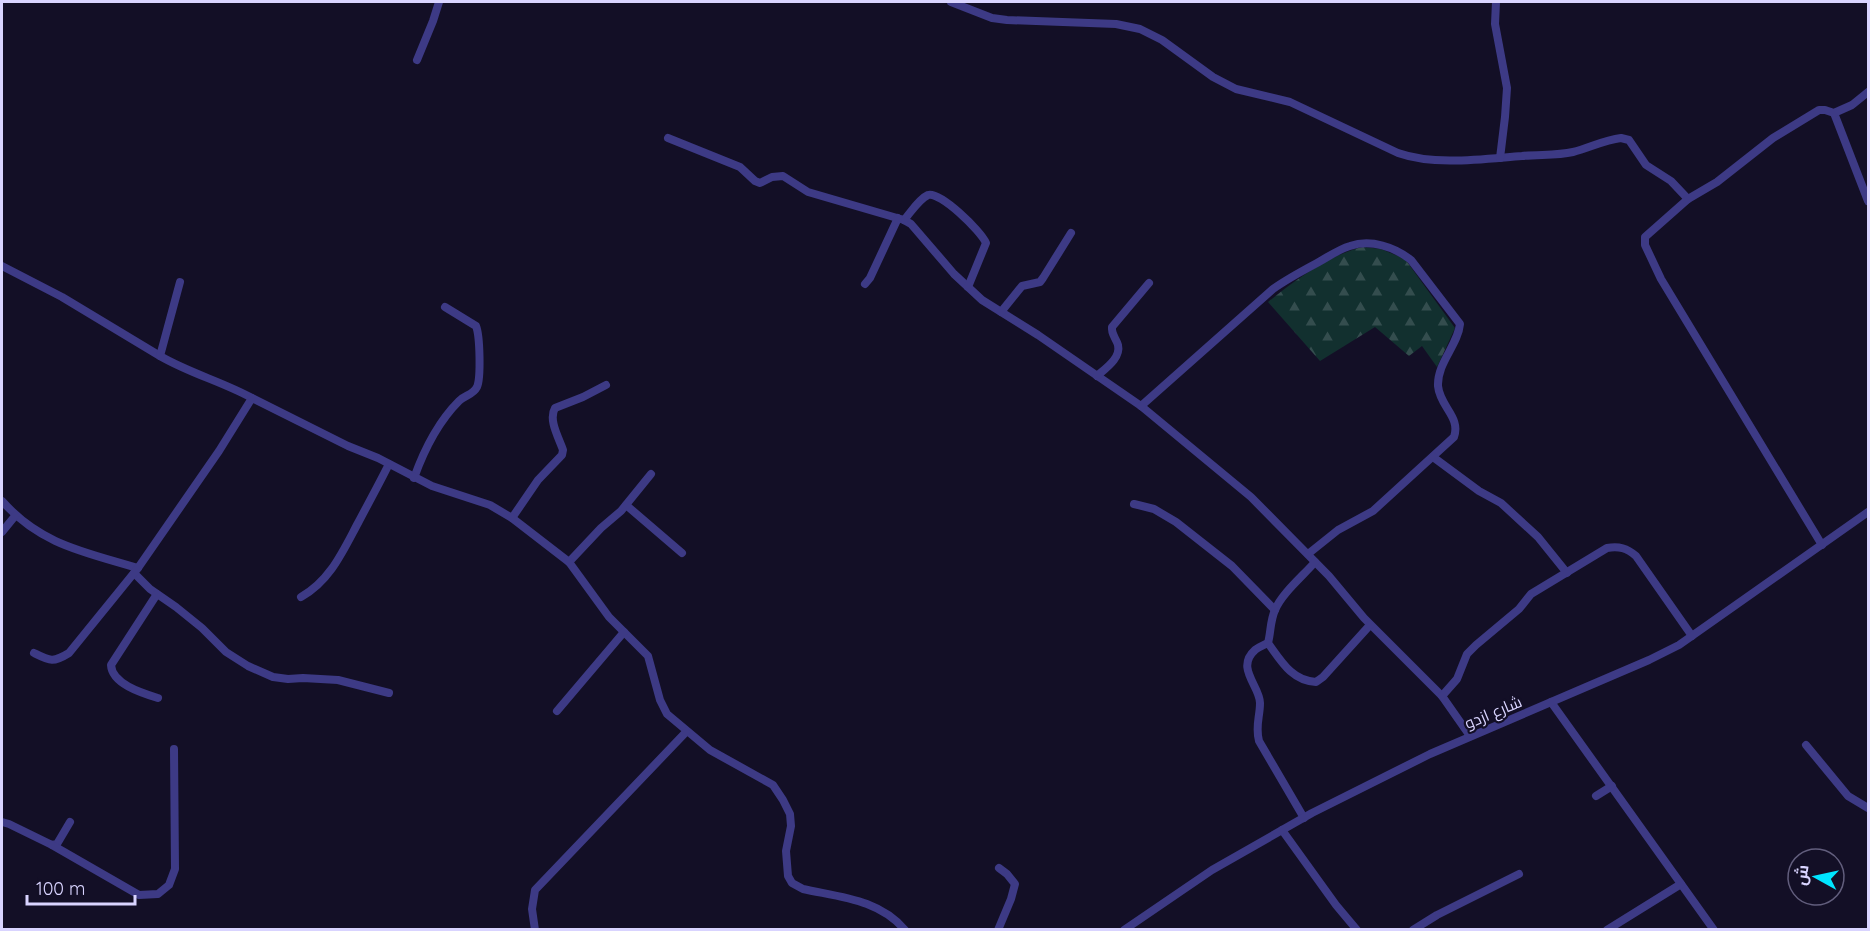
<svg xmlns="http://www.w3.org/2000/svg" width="1870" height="931" font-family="Quicksand,Cairo,sans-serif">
  <defs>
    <pattern id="forest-firs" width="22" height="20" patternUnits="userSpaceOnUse" patternTransform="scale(1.5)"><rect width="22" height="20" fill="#12302f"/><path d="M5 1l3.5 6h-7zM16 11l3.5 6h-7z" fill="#344d4e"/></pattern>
  </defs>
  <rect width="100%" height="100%" fill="#130f26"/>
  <!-- forest -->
  <path fill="url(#forest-firs)" d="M1363 247 1381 249 1405 259 1455 328 1437 367 1422 346 1409 356 1375 327 1320 361 1268 302C1294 281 1330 254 1363 247Z"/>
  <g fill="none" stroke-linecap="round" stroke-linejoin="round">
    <!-- minor -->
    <g stroke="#3d3a85" stroke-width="8">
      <path d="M951 2 992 18 1007 20 1116 24 1140 29 1162 40 1213 77 1236 89 1290 102 1398 153C1435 166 1483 159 1522 156 1539 154 1556 156 1573 152 1589 148 1604 140 1621 138L1629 140 1646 165 1671 181 1688 199"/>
      <polyline points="1496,2 1495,24 1507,88 1505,117 1500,158"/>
      <polyline points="417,60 433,21 439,2"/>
      <polyline points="1834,113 1868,201"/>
      <polyline points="668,138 740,167 755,181 760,183 772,177 783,176 808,192 904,220 911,224 954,274 982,300 1038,335 1141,406 1251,497 1329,576 1364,618 1442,696 1470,736"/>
      <path d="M904 220C911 212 919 199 928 195 940 191 981 231 986 243L968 287"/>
      <polyline points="2,266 62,297 160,356"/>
      <path d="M180 282 160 356C189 373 223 382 252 398"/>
      <polyline points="865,284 870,278 898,218"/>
      <polyline points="1001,312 1022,286 1040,282 1043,278 1071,233"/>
      <path d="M1097 376C1106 368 1121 358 1118 345 1116 338 1111 334 1112 327L1149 283"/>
      <path d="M1141 406 1273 289C1287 279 1302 271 1317 263 1328 257 1339 249 1350 246 1371 239 1395 247 1411 260L1460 324C1458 345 1437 363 1438 386 1440 407 1461 417 1454 437L1373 511 1338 530 1308 554"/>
      <polyline points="1433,457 1479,491 1501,503 1538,537 1567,573"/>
      <path d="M414 478C424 450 437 423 459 401 465 395 473 395 477 387 481 378 480 336 476 326L445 307"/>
      <path d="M2 501C41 545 85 552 138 568"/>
      <polyline points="1134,504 1154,509 1176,522 1232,566 1275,610"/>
      <polyline points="626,505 682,553"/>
      <path d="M512 518 538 480 562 455 563 450C559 438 548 420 555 408L583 397 606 385"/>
      <polyline points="2,532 15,516"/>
      <polyline points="1822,545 1661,279 1645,245 1645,237 1688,199 1717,182 1773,138 1819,110 1825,110 1834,113 1852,105 1868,92"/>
      <polyline points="569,562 601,528 621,511 651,474"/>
      <path d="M1315 562C1303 576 1282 593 1275 610 1270 621 1271 632 1268 643 1281 661 1292 681 1316 682L1323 677 1370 625"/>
      <polyline points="134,573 150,589 176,607 202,628 226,652 248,666 273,677 288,679 303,678 338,680 389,693"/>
      <path d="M157 594 111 665C112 684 142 693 158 698"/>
      <path d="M301 597C330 581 343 551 358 523 368 504 379 484 389 464"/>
      <path d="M1268 643C1264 645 1259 647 1255 650 1235 668 1260 686 1260 703 1260 717 1255 726 1259 741L1304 818"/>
      <path d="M34 653C50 661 53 663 69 653L138 568 219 451 252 398 348 446 378 458 432 486 490 505 512 518 569 562 609 617 648 656 660 700 667 714 710 750 773 785 783 800 790 814 791 826 786 851 788 876 792 883 803 889C839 897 879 899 905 930"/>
      <path d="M1442 696 1457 679 1467 654 1476 645 1519 609 1531 594 1607 548C1619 546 1627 548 1636 556L1692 636"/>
      <polyline points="1551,702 1714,930"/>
      <polyline points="557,711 624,632"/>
      <polyline points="1806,745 1848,796 1868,808"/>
      <polyline points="1596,796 1612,786"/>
      <polyline points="2,822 9,824 52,845 57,844 70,822"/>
      <polyline points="1282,830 1336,905 1357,930"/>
      <polyline points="52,845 139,895 158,894 169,885 175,869 174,749"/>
      <polyline points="535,930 532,909 535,890 686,732"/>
      <polyline points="998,930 1011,899 1015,884 1007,874 999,868"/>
      <polyline points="1124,930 1212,870 1312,813 1430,754 1649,660 1679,645 1868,512"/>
      <polyline points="1413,930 1437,915 1519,874"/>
      <polyline points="1607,930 1681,884"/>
    </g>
  </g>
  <g text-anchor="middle" stroke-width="4.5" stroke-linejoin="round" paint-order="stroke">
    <!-- street labels -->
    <g font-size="16" fill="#d9d4ff" stroke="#130f26">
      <text transform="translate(1493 712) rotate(-23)" y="6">شارع ازدو</text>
    </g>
  </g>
  <!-- border -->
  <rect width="1870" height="931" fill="none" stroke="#d9d4ff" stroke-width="6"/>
  <!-- north arrow -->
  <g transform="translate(1816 877) rotate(278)"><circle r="28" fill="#130f26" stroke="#625e7d" stroke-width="1.5"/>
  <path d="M0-4.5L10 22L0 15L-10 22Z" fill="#00e5ff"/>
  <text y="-9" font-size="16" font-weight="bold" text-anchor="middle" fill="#d9d4ff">ش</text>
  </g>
  <!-- scale -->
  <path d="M27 895v9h108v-9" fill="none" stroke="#d9d4ff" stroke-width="3"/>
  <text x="36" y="895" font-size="18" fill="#d9d4ff" stroke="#130f26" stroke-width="4.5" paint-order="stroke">100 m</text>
</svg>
